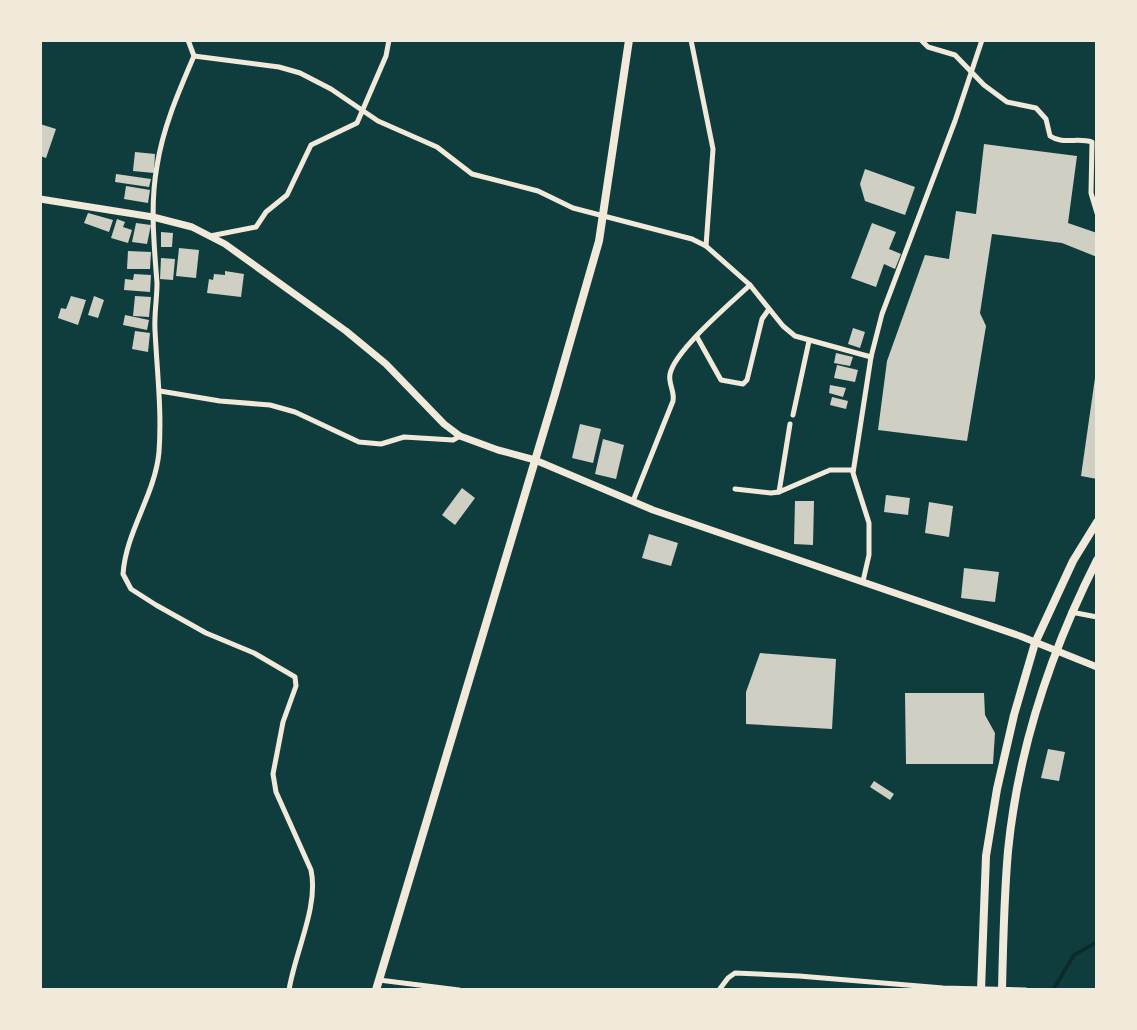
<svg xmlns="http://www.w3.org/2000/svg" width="1137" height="1030" font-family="'DM Sans',sans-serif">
  <rect width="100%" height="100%" fill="#0f3d3e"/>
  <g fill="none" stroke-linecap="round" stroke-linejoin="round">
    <!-- stream -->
    <polyline stroke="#0a2a2b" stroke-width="3.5" points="1053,990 1074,955 1097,942"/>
  </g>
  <!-- building -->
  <g fill="#cfcfc3">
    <polygon points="40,124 56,129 46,158 40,156"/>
    <polygon points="984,144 1077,156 1068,223 1097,233 1097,257 1062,243 992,234 980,313 986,326 967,441 878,430 887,361 925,255 949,259 956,211 976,214"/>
    <polygon points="135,152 155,154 154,173 133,171"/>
    <polygon points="865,169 915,187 905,215 865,201 860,184"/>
    <polygon points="116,174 151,179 149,187 115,182"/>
    <polygon points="126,186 150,190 148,203 124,199"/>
    <polygon points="88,213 113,220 109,232 84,223"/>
    <polygon points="117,219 125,222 123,227 132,230 128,243 111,238"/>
    <polygon points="136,223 151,225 147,244 132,242"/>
    <polygon points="872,223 896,232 889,249 901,254 895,269 884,264 876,287 851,278"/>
    <polygon points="161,232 173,233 172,247 161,247"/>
    <polygon points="179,248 199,250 196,278 176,276"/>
    <polygon points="128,251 151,252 150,269 127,269"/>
    <polygon points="161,258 175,259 173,280 160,279"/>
    <polygon points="225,271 244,274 241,297 207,293 209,279 213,280 214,274 225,275"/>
    <polygon points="134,274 151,275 150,292 124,290 125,279 133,280"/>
    <polygon points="71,296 86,300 78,325 58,318 61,308 66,309"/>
    <polygon points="94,296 104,300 98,318 88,315"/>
    <polygon points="135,296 151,297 149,317 133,316"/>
    <polygon points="125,315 149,320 147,330 123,325"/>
    <polygon points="853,328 865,332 860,348 848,344"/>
    <polygon points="135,331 150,333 148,352 132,349"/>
    <polygon points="836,353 853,357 850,366 834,363"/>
    <polygon points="837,365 858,370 855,382 834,378"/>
    <polygon points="1095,378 1097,379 1097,479 1081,476"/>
    <polygon points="830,385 846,388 843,397 829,393"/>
    <polygon points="832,397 848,401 846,409 830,405"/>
    <polygon points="580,424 601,429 593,463 572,458"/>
    <polygon points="603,439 624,445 616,479 595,474"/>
    <polygon points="462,488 475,498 455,525 442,515"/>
    <polygon points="886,495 910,498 908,515 884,512"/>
    <polygon points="795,501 814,501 813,545 794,544"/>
    <polygon points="929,502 953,506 949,537 925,533"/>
    <polygon points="649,534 678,543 671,566 642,558"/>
    <polygon points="964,568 999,572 995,602 961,598"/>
    <polygon points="760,653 836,659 832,729 746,724 746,692"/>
    <polygon points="905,693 984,693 985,715 995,733 993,764 906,764"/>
    <polygon points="1048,749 1065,752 1059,781 1041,778"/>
    <polygon points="874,781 894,794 890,800 870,787"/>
  </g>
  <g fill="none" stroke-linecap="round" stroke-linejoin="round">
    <!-- minor -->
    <g stroke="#f1e9da" stroke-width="5">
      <path d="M188 40 194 56C179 91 163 127 157 166 150 204 154 244 157 283 157 299 154 315 155 330 157 372 162 411 159 452 155 495 126 531 123 574L131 589 156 605 206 633 254 653 295 677 296 686 283 722 273 774 276 792 311 870C319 906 295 952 289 990"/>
      <polyline points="691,40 713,149 706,246"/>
      <path d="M921 40 928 47 955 55 984 85 1007 102 1036 108 1046 119 1050 136C1063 145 1077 137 1092 142L1091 193 1097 213"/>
      <polyline points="194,56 279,67 300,73 331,89 378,121 437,147 472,174 538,191 573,208 692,239 706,246 750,285 783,326 795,336 871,357"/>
      <polyline points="210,236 256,227 266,212 287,195 311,145 357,123 386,56 389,40"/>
      <polyline points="697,337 721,380 743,384 747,380 762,319 769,309"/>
      <polyline points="160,391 220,401 270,405 295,412 359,442 381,444 404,437 453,440 460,436"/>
      <polyline points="793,415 809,341"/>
      <polyline points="790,424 779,492 830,470 853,470"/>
      <polyline points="735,489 771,493 779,492"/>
      <path d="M633 501 673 401C675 391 668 384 670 374 675 350 731 303 750 285"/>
      <polyline points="863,581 869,555 869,523 853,473 871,357 882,314 955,121 982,40"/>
      <polyline points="1071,612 1097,617"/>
      <polyline points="379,980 459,990"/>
      <polyline points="719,990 728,978 735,973 799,976 943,988 1026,990"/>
    </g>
    <!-- secondary -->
    <polyline stroke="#f1e9da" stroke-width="7" points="40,199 153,217 192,227 225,244 346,331 386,364 444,424 460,436 498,450 535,460 653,510 1020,636 1097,667"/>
    <!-- primary -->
    <polyline stroke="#f1e9da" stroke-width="8" points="376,990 555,394 599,241 629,40"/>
    <!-- trunk -->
    <g stroke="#f1e9da" stroke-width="8">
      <polyline points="981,990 986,856 997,789 1014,715 1035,643 1073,561 1097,522"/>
      <path d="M1002 990C1003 943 1004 897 1008 851 1018 749 1051 651 1097 560"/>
    </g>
  </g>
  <!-- border -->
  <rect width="1137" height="1030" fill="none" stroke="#f1e9da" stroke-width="84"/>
</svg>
